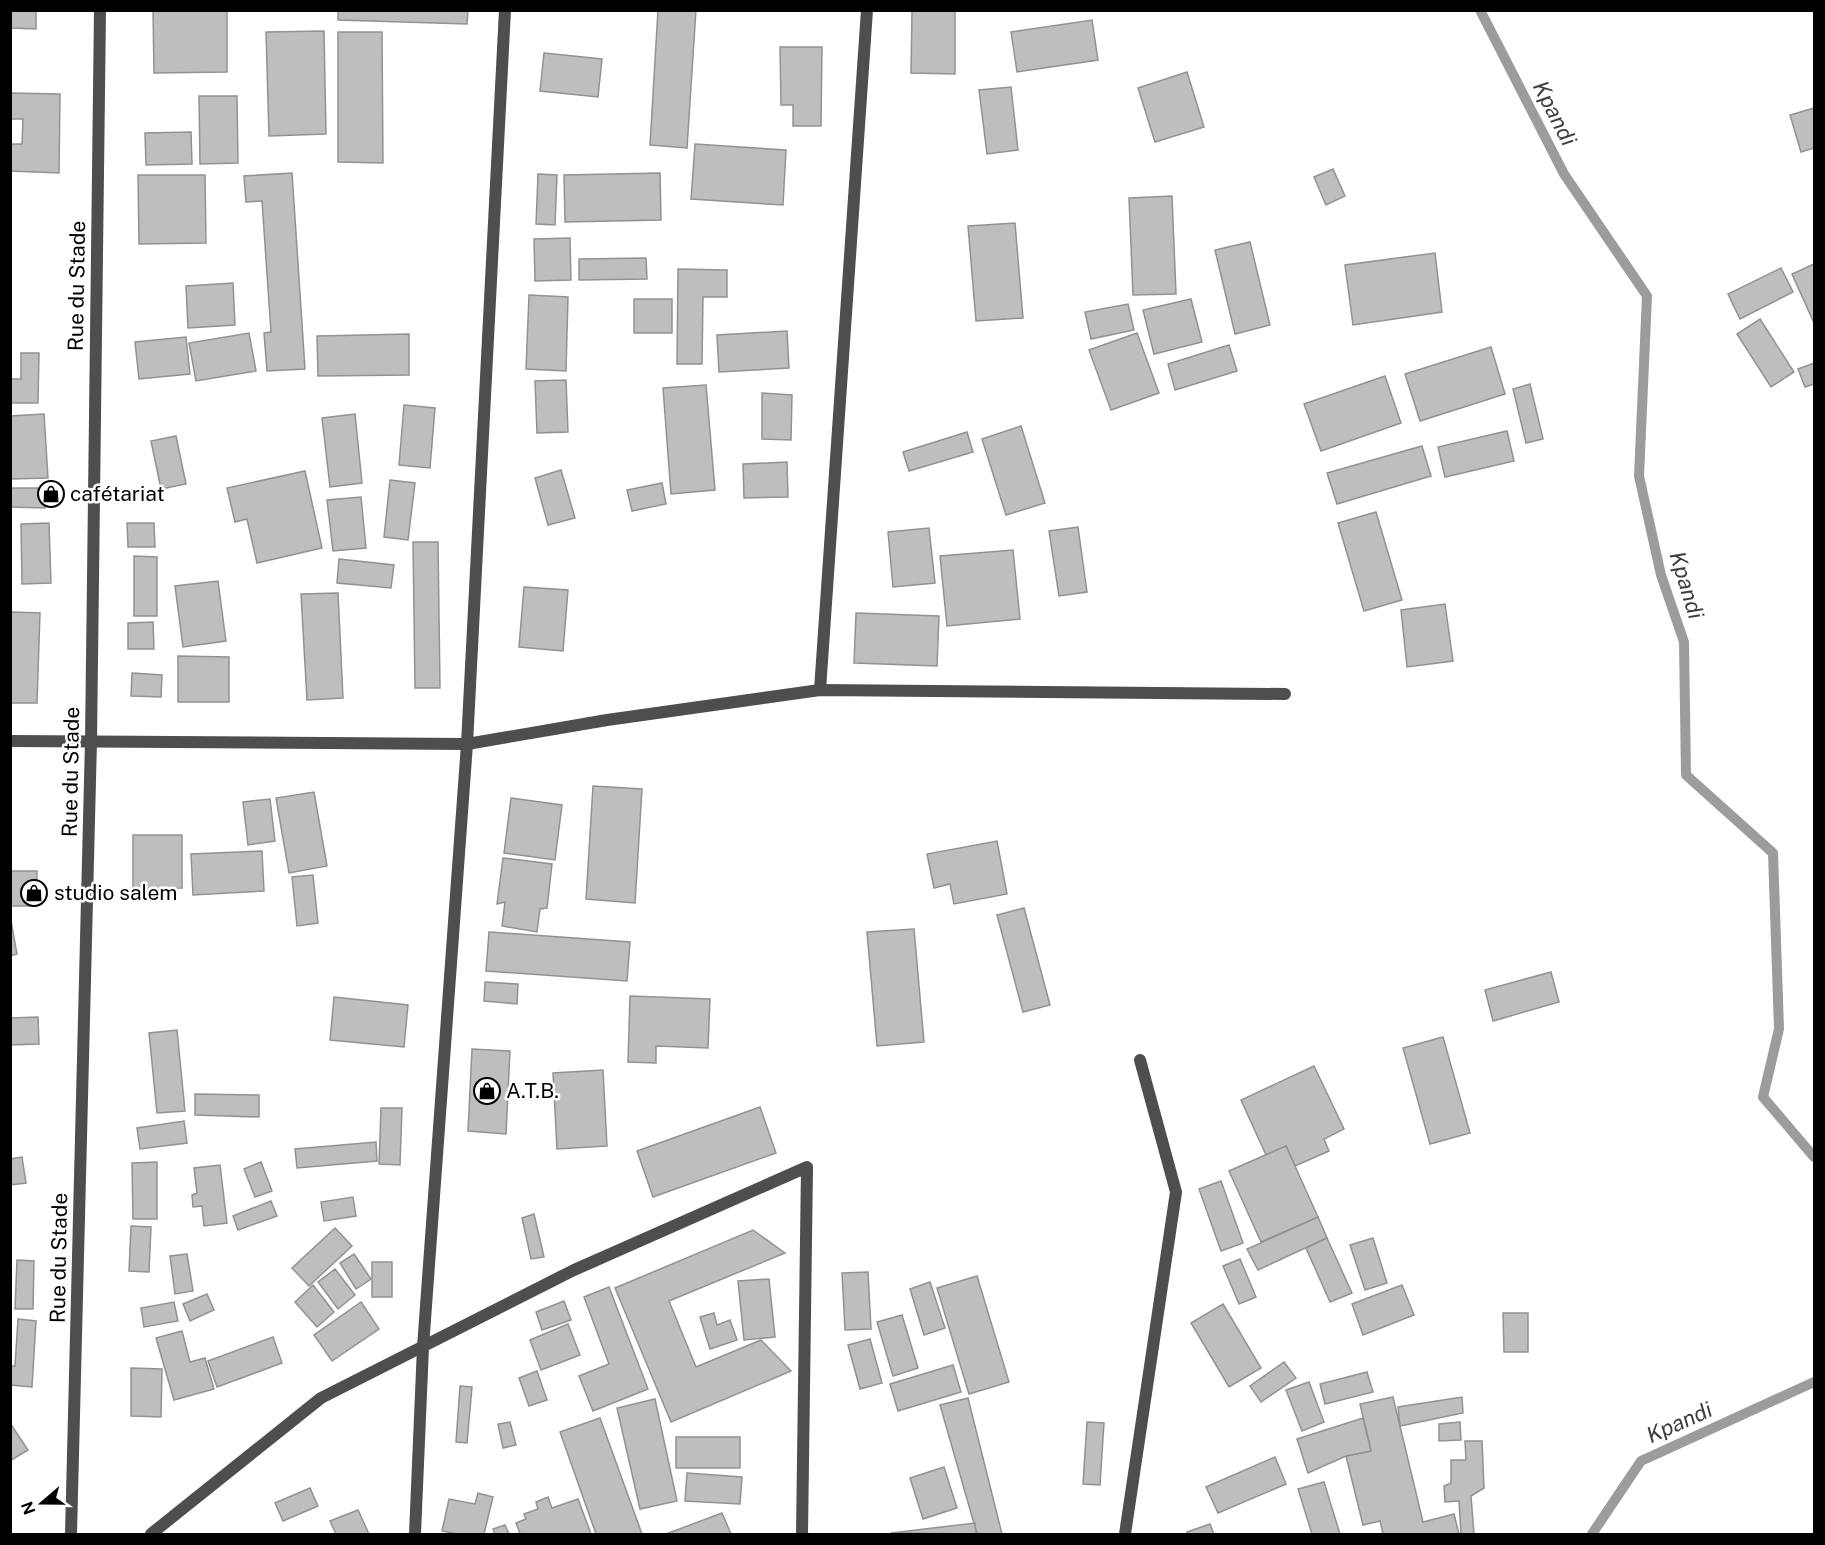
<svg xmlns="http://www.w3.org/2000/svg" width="1825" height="1545" font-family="'Public Sans',sans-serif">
  <rect width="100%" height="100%" fill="#fff"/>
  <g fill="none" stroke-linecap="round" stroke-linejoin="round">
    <!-- stream -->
    <g stroke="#9c9c9c" stroke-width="10">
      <polyline points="1480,10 1564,174 1647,296 1639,476 1661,575 1684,642 1686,775 1773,853 1779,1029 1763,1097 1814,1157"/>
      <polyline points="1592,1534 1641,1461 1814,1382"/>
    </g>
  </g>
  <!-- building -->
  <g fill="#bebebe" stroke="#929292" stroke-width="1.5">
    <polygon points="10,10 36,10 36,29 10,28"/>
    <polygon points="153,10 227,10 227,72 154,73"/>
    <polygon points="338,10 468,10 467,24 338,20"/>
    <polygon points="658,10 696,10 687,148 650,145"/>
    <polygon points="912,10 955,10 955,74 911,73"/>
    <polygon points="1092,20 1098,60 1017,72 1011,32"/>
    <polygon points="324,31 326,134 269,136 266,32"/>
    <polygon points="338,32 382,32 383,163 338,162"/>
    <polygon points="780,47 822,47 821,126 793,126 793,105 781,105"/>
    <polygon points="544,53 602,59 598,97 540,91"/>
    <polygon points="1187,72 1204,127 1155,142 1138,88"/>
    <polygon points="1011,87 1018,150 987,154 979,90"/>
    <polygon points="10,93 60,94 59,173 10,171 10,144 22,144 23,119 10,119"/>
    <polygon points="199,96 237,96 238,163 200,164"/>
    <polygon points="1814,108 1814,148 1801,152 1790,115"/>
    <polygon points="191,132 192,164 146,165 145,133"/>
    <polygon points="695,144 786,150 783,205 691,199"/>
    <polygon points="1333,169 1345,196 1326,205 1314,177"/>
    <polygon points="292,173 305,369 267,371 264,333 271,332 262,201 246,202 244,176"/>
    <polygon points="660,173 661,220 565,222 564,175"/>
    <polygon points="538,174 557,175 555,225 536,224"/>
    <polygon points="138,175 205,175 206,243 139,244"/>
    <polygon points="1172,196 1176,294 1133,295 1129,198"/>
    <polygon points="1015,223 1023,318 976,321 968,226"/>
    <polygon points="570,238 571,280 535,281 534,239"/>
    <polygon points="1250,242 1270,325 1235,334 1215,250"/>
    <polygon points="1435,253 1442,312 1353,325 1345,265"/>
    <polygon points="646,258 647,279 579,280 579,259"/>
    <polygon points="1814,264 1814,323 1792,274"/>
    <polygon points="1781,268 1793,292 1740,319 1728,294"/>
    <polygon points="678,269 727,270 727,297 703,297 702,364 677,364"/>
    <polygon points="233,283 235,325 188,328 186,286"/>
    <polygon points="529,295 568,297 566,371 526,369"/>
    <rect x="634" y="299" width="38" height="34"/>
    <polygon points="1191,299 1202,342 1154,354 1143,310"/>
    <polygon points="1128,304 1134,330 1091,339 1085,312"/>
    <polygon points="1760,319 1794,372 1771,387 1737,334"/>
    <polygon points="787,331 789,368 719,372 717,335"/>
    <polygon points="249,333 256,371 196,381 189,343"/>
    <polygon points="1137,333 1159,393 1111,410 1089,350"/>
    <polygon points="409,334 409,375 318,376 317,336"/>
    <polygon points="186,337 190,374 139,379 135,342"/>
    <polygon points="1229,345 1237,371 1175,390 1168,364"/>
    <polygon points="1491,347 1505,394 1420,421 1405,374"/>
    <polygon points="21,353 39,353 38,403 10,403 10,379 21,379"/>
    <polygon points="1814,363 1814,384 1805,387 1798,369"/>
    <polygon points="1385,376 1401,423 1321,451 1304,404"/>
    <polygon points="566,380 568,432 537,433 535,381"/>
    <polygon points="1530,384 1543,439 1526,443 1513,389"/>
    <polygon points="706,385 715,490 671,494 663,388"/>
    <polygon points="762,393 792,395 791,440 762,439"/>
    <polygon points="404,405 435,408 430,468 399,465"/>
    <polygon points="44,414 48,478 10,479 10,416"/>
    <polygon points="355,414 362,483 330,487 322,418"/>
    <polygon points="1021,426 1045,503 1006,515 982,439"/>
    <polygon points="1507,431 1514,461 1445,477 1438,447"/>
    <polygon points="967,432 973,452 909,471 903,452"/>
    <polygon points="176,436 186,484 161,489 151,441"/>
    <polygon points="1422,446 1431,476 1337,504 1327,473"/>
    <polygon points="787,462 788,497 744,498 743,464"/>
    <polygon points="561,470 575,518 548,525 535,478"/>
    <polygon points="305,471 322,548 257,563 247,519 235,522 227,488"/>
    <polygon points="390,480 415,483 408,540 384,537"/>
    <polygon points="662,483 666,504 632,511 627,490"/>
    <polygon points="10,488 46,488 45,508 10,507"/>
    <polygon points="361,497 366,548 333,551 327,500"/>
    <polygon points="1376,512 1402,600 1364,611 1338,523"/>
    <polygon points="49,523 51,583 22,584 21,524"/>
    <polygon points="127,523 154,523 155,547 128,547"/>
    <polygon points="1078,527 1087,592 1059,596 1049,531"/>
    <polygon points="929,528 935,583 893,587 888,532"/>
    <polygon points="413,542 438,542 440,688 415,688"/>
    <polygon points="1013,550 1020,619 947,626 940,556"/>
    <polygon points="134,556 157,557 157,616 134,616"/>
    <polygon points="339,559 394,565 391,588 337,583"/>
    <polygon points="218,581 226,641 183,647 175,586"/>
    <polygon points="524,587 568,590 563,651 519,647"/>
    <polygon points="338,593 343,698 307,700 301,594"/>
    <polygon points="1445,604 1453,661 1407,667 1401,610"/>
    <polygon points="11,612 40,613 37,703 10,703"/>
    <polygon points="856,613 939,616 937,666 854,663"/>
    <polygon points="153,622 154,649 128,649 128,623"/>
    <polygon points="178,656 229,657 229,702 178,702"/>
    <polygon points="132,673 162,675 161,697 131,696"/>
    <polygon points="593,786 642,789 635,903 586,899"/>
    <polygon points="314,792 327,866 289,873 276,798"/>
    <polygon points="511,798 562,805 555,860 504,853"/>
    <polygon points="270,799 275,841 248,845 243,802"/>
    <polygon points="133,835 182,835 182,888 133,889"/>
    <polygon points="997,841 1007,894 954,904 950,884 934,888 927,854"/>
    <polygon points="262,851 264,891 193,895 191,854"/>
    <polygon points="503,858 552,864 547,908 540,909 537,932 502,926 505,902 497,904"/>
    <polygon points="10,871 37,871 36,906 10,906"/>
    <polygon points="313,875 318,923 297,926 292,877"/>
    <polygon points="1024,908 1050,1005 1023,1012 997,915"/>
    <polygon points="11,921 17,954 10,956 10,921"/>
    <polygon points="914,929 924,1042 877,1046 867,932"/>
    <polygon points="489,932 630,942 627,981 486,971"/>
    <polygon points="1551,972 1559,1002 1493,1021 1485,990"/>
    <polygon points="485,982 518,984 517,1004 484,1001"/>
    <polygon points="630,996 710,999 708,1048 656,1046 656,1063 628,1062"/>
    <polygon points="334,997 408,1005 404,1047 330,1040"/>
    <polygon points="38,1017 39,1044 10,1045 10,1018"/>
    <polygon points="177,1030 185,1111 157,1113 149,1033"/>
    <polygon points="1443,1037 1470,1133 1430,1144 1403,1048"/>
    <polygon points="472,1049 510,1051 506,1134 468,1131"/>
    <polygon points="1314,1066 1344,1129 1324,1139 1329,1151 1295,1166 1286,1146 1266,1155 1241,1100"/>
    <polygon points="603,1070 607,1146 557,1149 553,1073"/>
    <polygon points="195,1094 259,1095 259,1117 195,1115"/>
    <polygon points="760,1107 776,1153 653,1197 637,1151"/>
    <polygon points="381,1108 402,1108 400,1165 379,1164"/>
    <polygon points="184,1121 187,1143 140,1149 137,1128"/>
    <polygon points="376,1142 377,1161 297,1168 295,1149"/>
    <polygon points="1286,1146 1318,1217 1261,1242 1229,1171"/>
    <polygon points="22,1157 26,1183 10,1185 10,1159"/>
    <polygon points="157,1162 157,1219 133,1219 132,1163"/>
    <polygon points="261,1162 272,1191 255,1197 244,1169"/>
    <polygon points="220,1165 227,1223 204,1226 202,1206 193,1207 192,1195 197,1193 194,1168"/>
    <polygon points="1221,1181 1243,1243 1221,1251 1199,1189"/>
    <polygon points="353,1197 356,1216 324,1221 321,1202"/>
    <polygon points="271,1201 277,1216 238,1230 233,1216"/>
    <polygon points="534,1214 544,1257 531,1259 522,1218"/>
    <polygon points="1318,1217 1327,1238 1258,1270 1247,1249"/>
    <polygon points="131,1226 151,1227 149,1272 129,1271"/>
    <polygon points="335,1228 352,1246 309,1286 292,1268"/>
    <polygon points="753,1230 785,1253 669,1301 696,1367 761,1340 791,1371 671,1422 615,1288"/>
    <polygon points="1327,1238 1352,1293 1330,1302 1306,1248"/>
    <polygon points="1373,1238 1387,1283 1365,1290 1350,1245"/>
    <polygon points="187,1254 193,1291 175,1294 170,1256"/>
    <polygon points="354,1254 371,1279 356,1289 340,1263"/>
    <polygon points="1240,1259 1256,1297 1239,1304 1223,1266"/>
    <polygon points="17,1260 34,1261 33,1309 15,1309"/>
    <rect x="372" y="1262" width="20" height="35"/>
    <polygon points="335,1269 355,1295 338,1309 318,1282"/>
    <polygon points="868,1272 871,1329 845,1330 842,1273"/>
    <polygon points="977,1276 1009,1382 969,1394 937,1288"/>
    <polygon points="769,1279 775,1337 744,1340 738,1281"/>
    <polygon points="930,1282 945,1328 924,1335 910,1289"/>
    <polygon points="313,1285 334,1312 317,1327 295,1302"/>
    <polygon points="1402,1285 1414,1315 1363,1335 1352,1304"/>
    <polygon points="609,1287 648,1389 593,1411 579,1376 609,1364 584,1297"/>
    <polygon points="207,1294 214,1310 190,1321 183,1304"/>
    <polygon points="564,1301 571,1320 542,1330 536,1312"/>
    <polygon points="174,1302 178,1321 144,1327 141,1308"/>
    <polygon points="361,1302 379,1329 332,1361 314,1335"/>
    <polygon points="1223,1304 1261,1368 1229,1387 1191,1323"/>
    <polygon points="714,1313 717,1325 730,1320 737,1340 710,1349 700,1317"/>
    <polygon points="1503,1313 1528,1313 1528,1352 1504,1352"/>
    <polygon points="902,1315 918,1368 893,1376 877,1322"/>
    <polygon points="18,1319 36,1321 32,1387 10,1385 10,1366 15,1366"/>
    <polygon points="568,1324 580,1355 541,1370 530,1340"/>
    <polygon points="182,1331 190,1362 205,1358 214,1389 174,1400 156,1338"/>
    <polygon points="273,1337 282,1363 217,1387 208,1361"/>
    <polygon points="870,1339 882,1383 860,1389 848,1345"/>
    <polygon points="1284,1362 1296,1378 1261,1402 1250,1386"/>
    <polygon points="953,1365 961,1392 898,1411 890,1384"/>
    <polygon points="131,1368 162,1369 161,1417 131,1416"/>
    <polygon points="537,1371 547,1400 529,1406 519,1378"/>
    <polygon points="1367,1372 1373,1392 1325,1404 1320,1384"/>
    <polygon points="1309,1382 1324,1422 1302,1431 1286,1390"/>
    <polygon points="460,1386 472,1387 467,1443 456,1442"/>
    <polygon points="1393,1397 1423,1522 1454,1514 1459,1534 1383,1534 1380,1521 1363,1525 1346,1456 1371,1451 1360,1404"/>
    <polygon points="1462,1397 1463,1413 1400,1426 1398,1407"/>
    <polygon points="968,1398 1002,1534 977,1534 940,1405"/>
    <polygon points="655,1399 677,1501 640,1509 617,1408"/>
    <polygon points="600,1418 642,1534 596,1534 560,1432"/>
    <polygon points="1363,1418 1371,1451 1346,1456 1308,1473 1297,1439"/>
    <polygon points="510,1422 516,1445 503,1448 498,1424"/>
    <polygon points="1087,1422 1104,1423 1100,1485 1083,1484"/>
    <polygon points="1460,1422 1461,1440 1439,1441 1439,1424"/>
    <polygon points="10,1423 28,1450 10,1461"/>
    <rect x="676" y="1437" width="64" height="31"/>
    <polygon points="1465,1441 1482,1441 1484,1488 1471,1496 1474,1534 1461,1534 1459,1501 1445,1502 1444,1486 1451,1483 1451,1460 1466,1460"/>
    <polygon points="1275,1457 1286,1484 1218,1513 1206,1487"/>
    <polygon points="944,1467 957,1508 923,1519 910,1478"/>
    <polygon points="687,1473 742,1477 740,1504 685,1501"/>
    <polygon points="1324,1482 1340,1534 1312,1534 1298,1489"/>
    <polygon points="310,1488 318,1506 283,1521 275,1503"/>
    <polygon points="478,1493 493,1497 484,1534 457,1534 442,1531 449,1499 475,1504"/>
    <polygon points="548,1497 552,1508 578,1499 591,1534 515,1534 520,1533 516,1523 526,1519 524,1514 538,1509 536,1502"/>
    <polygon points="358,1510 369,1534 336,1534 330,1521"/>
    <polygon points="722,1513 731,1534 666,1534"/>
    <polygon points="975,1523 976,1534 891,1533"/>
    <polygon points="1210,1524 1214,1534 1188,1534 1187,1532"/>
    <polygon points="505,1525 509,1534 495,1534 493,1529"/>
  </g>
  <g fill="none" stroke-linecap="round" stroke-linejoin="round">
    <!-- street -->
    <g stroke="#4e4e4e" stroke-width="12">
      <polyline points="820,690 867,10"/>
      <polyline points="10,741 467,744 607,720 820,690 1285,694"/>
      <polyline points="71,1534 91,741 100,10"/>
      <polyline points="151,1534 321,1398 574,1270 807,1167 802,1534"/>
      <polyline points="415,1534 423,1347 467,744 505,10"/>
      <polyline points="1125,1534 1176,1192 1140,1060"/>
    </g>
  </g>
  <!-- icons -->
  <defs>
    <symbol id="shop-ring" viewBox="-11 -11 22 22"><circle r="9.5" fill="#fff" stroke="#000" stroke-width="1.5"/><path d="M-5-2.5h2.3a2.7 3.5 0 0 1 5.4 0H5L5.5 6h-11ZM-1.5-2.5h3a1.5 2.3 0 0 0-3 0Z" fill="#000"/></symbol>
  </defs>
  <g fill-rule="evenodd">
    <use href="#shop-ring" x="36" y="479" width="30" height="30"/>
    <use href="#shop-ring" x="19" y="878" width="30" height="30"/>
    <use href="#shop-ring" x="472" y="1076" width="30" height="30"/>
  </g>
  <g text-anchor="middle" stroke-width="5" stroke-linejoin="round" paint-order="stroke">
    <!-- street labels -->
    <g font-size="21" fill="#000" stroke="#fff">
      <text transform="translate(77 286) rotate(-89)" y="7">Rue du Stade</text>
      <text transform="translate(71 772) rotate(-89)" y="7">Rue du Stade</text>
      <text transform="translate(59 1258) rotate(-89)" y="7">Rue du Stade</text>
    </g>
    <!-- poi labels -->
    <g font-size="21" fill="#000" stroke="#fff" text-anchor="start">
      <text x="70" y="501">cafétariat</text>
      <text x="54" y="900">studio salem</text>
      <text x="506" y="1098">A.T.B.</text>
    </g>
    <!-- water labels -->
    <g font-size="22" font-style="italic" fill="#3d3d3d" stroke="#fff">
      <text transform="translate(1555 113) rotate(63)" y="8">Kpandi</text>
      <text transform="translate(1687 585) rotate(73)" y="8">Kpandi</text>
      <text transform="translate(1679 1422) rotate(-24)" y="8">Kpandi</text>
    </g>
  </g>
  <!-- border -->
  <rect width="1825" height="1545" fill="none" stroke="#000000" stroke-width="24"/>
  <!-- north arrow -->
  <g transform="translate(42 1503) rotate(250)" stroke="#ffffff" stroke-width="4.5" paint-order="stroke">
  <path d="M0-4.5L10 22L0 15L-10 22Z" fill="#000000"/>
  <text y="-9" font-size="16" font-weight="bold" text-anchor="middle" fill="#000000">N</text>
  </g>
</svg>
